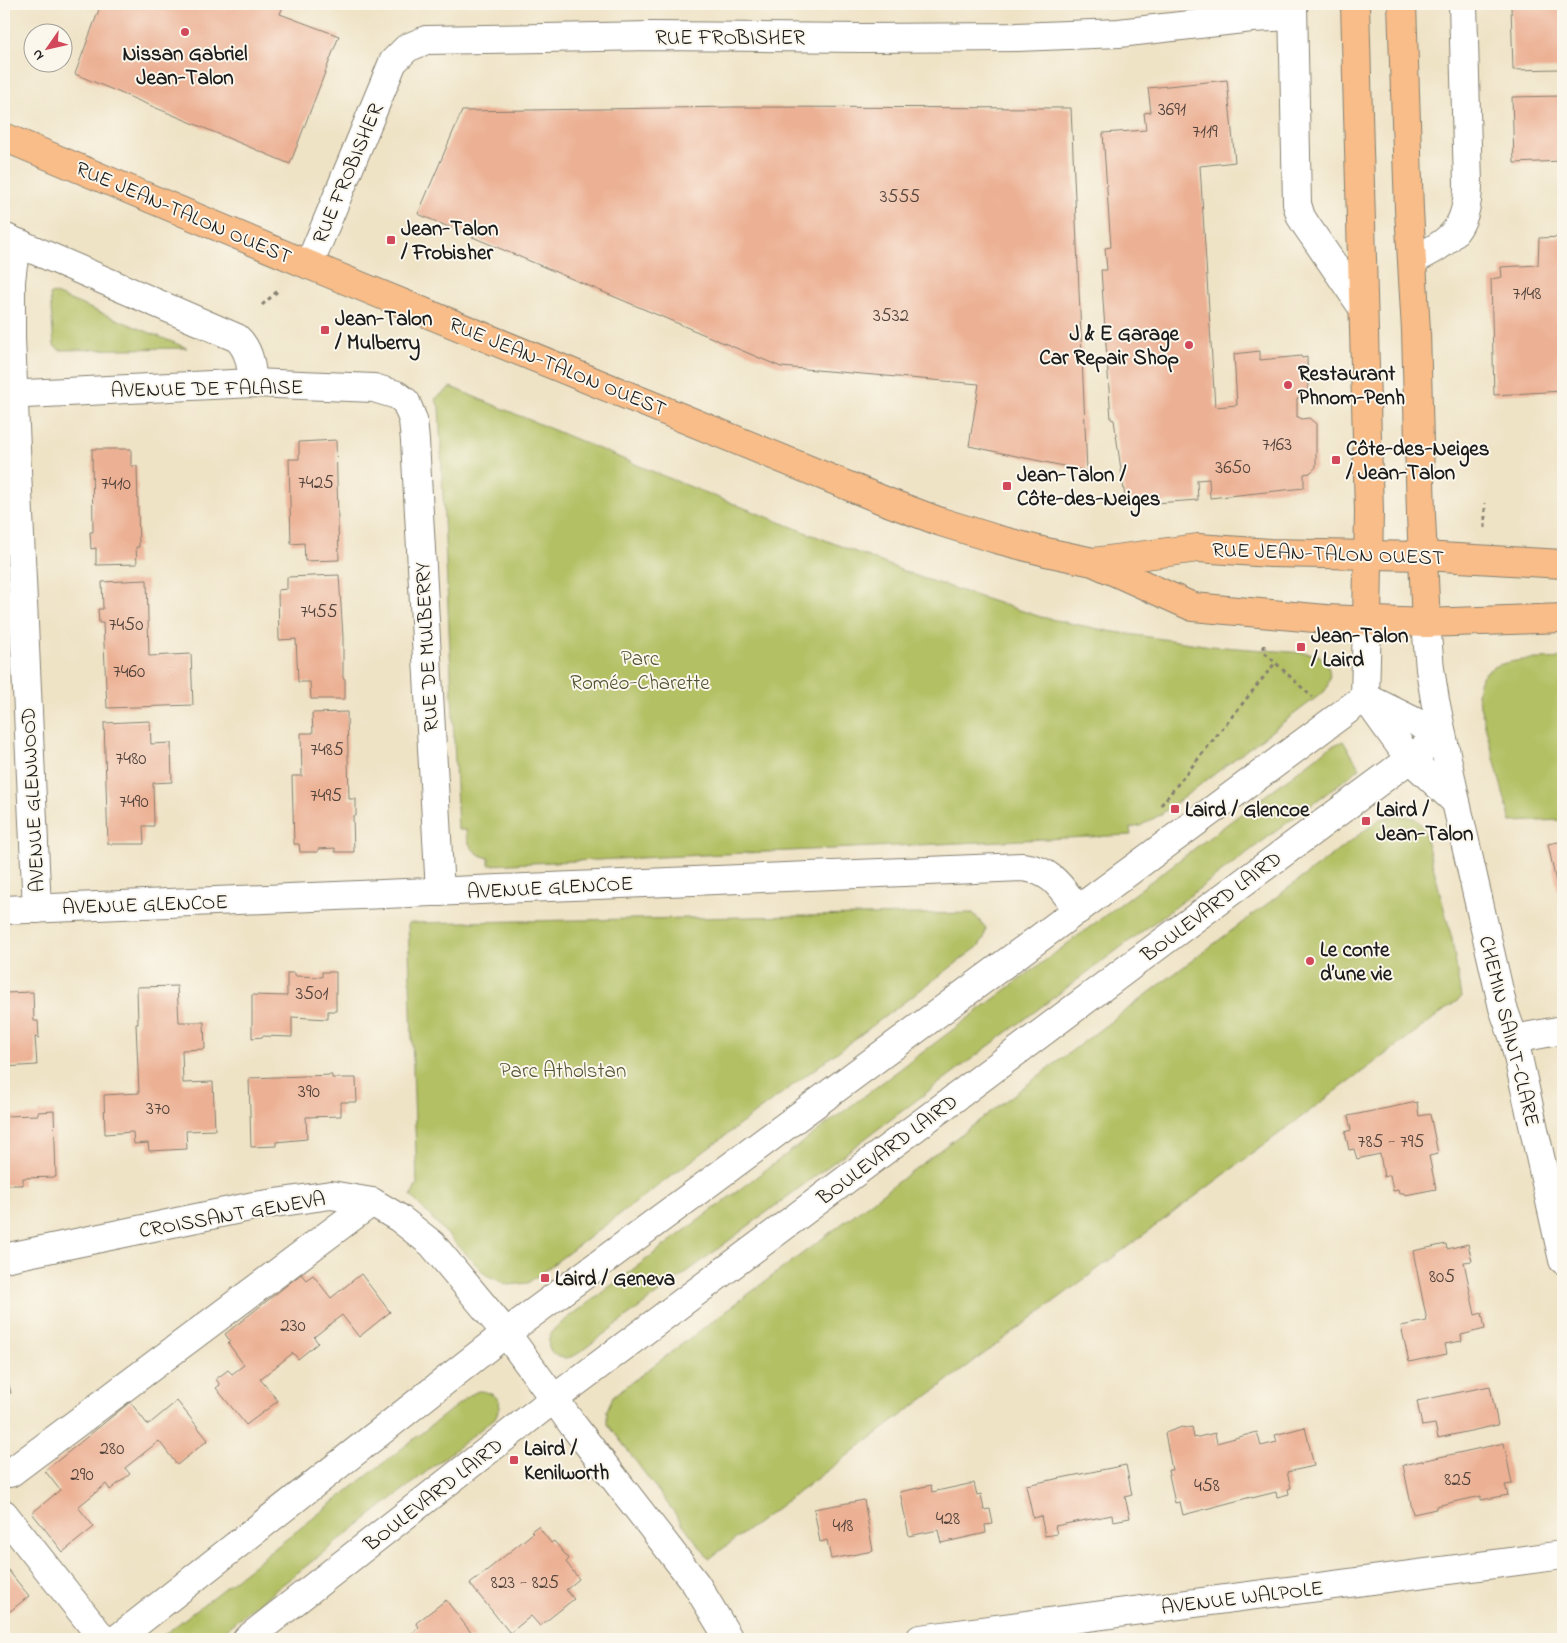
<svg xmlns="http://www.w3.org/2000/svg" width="1567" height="1643" font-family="'Indie Flower',sans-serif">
  <rect width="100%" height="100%" fill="#fbf7ec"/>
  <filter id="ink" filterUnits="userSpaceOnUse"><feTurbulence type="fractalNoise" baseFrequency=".02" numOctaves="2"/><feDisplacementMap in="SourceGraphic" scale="10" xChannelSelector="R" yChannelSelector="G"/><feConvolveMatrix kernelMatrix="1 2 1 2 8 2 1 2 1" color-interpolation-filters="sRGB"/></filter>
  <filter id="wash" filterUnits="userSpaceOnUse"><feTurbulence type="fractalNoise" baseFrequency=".0096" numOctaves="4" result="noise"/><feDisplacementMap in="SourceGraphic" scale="20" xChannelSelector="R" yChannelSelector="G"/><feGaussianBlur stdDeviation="1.12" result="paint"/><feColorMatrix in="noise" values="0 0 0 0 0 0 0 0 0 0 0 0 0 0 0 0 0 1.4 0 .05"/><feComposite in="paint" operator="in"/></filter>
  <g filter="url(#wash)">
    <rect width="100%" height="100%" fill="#efe3c6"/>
    <!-- green -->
    <g fill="#b3c063" stroke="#686e40">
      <polygon points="53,293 187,348 60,350 54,346 50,295"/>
      <path d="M451 387 666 477 919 577 1041 617 1108 631 1211 646 1317 654C1331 664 1333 676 1325 691L1160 815 1140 826 1130 828 1131 835 489 865V858C474 855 467 845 466 830H458L439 407 435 399Z"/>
      <path d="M1563 658V820L1511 822 1477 695C1478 690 1478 684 1480 680 1492 656 1540 660 1563 658Z"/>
      <path d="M1343 741 1360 768 1355 772 576 1355C555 1366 538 1344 556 1327L1330 747Z"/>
      <polygon points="1398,815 1415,818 1423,827 1452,939 1461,998 709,1559 607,1423 607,1410 613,1396 1380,819"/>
      <polygon points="973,913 986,928 984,938 978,947 528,1283 508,1285 486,1275 411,1196 417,1184 408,923"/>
      <path d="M478 1391C487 1391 493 1394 499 1400L500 1407 495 1418 213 1639H159L470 1395Z"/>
    </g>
    <g id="blocks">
      <!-- building -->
      <g fill="#ecb194">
        <polygon points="101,4 284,4 280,14 339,36 290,164 75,74"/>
        <polygon points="1563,5 1563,161 1514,163 1512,97 1561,96 1560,69 1513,70 1511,6"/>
        <polygon points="1227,80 1235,162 1200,166 1215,407 1237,405 1234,354 1260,351 1260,360 1301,356 1302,358 1307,357 1308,395 1303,395 1303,398 1297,398 1297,417 1299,417 1301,419 1309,418 1316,424 1316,467 1310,473 1304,474 1304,488 1210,498 1209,479 1197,480 1198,500 1126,505 1114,420 1111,419 1101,270 1107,270 1105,248 1111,247 1103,133 1146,130 1144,113 1151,112 1148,88"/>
        <polygon points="735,107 1071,108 1087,471 969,446 979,384 781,367 418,214 462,111"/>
        <polygon points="1563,237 1563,391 1494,395 1491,279 1502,277 1501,267 1538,265 1539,238"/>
        <polygon points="336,440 339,560 305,561 304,543 291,544 289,459 299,459 299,442"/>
        <polygon points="92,449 131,449 131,466 137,466 139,547 136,547 137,564 96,565 96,548 91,549 90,532 93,532"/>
        <polygon points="339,575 343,637 343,678 345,679 345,699 311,699 310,682 298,682 296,639 279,640 278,590 287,589 287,577"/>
        <polygon points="147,580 149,656 191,654 193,705 107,708 103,623 99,623 98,609 103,609 102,582"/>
        <polygon points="347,712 349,799 356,799 356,816 353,816 354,852 335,852 335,848 318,849 318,852 300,852 299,844 294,844 292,776 302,776 301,733 313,733 312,713"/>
        <polygon points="150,721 151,744 171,743 172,782 153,783 154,826 143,826 144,844 108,844 104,723"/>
        <polygon points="1563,841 1563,911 1562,911 1548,844"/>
        <polygon points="322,972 336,972 336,1011 328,1011 328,1019 292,1017 292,1037 262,1036 263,1037 252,1038 252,995 287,996 287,973 295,973 295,976 322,977"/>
        <polygon points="177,986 179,1022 204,1022 205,1049 182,1050 183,1083 213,1082 215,1130 186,1131 187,1149 149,1151 148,1143 134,1144 133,1132 105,1134 104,1095 139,1093 136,1024 138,1024 137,987"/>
        <polygon points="33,992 34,1021 38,1021 39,1038 35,1037 37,1065 4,1067 4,993"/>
        <polygon points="332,1075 332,1078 356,1078 357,1102 341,1102 341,1116 306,1117 307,1139 276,1142 276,1146 251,1147 249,1078"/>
        <polygon points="1417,1102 1419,1116 1430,1114 1438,1154 1429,1156 1436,1189 1405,1195 1404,1193 1399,1194 1398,1190 1393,1191 1390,1175 1384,1177 1380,1154 1357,1159 1354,1149 1349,1150 1345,1132 1351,1130 1348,1116"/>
        <polygon points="54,1111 56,1177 23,1178 23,1185 4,1185 4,1116 38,1115 38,1112"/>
        <polygon points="1446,1244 1447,1249 1468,1244 1472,1261 1464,1262 1475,1315 1482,1313 1485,1329 1461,1335 1462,1341 1445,1344 1447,1354 1409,1362 1401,1326 1427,1321 1413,1251"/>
        <polygon points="301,1274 306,1280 313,1275 331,1298 361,1274 390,1312 359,1337 342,1315 314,1337 318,1343 298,1359 293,1353 260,1379 278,1401 246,1425 216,1388 220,1385 216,1379 228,1370 232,1374 244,1365 228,1343 230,1341 225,1334"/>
        <polygon points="4,1365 11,1393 4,1394"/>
        <polygon points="1490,1386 1498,1425 1438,1438 1435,1424 1422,1426 1417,1401"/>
        <polygon points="177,1401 208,1440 177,1465 159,1441 125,1468 130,1474 110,1490 106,1484 78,1507 94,1527 63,1552 32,1513 60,1490 45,1471 130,1402 148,1425"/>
        <polygon points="1182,1427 1186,1428 1192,1427 1194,1438 1215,1433 1217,1443 1257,1432 1261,1446 1277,1442 1275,1435 1305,1427 1314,1466 1287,1472 1291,1488 1288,1489 1289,1494 1277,1497 1276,1492 1252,1498 1251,1497 1183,1515 1180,1502 1175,1503 1168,1470 1172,1470 1165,1433"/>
        <polygon points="1504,1443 1512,1484 1505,1485 1508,1495 1481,1500 1481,1496 1436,1506 1436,1509 1413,1514 1403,1465"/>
        <polygon points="1126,1465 1132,1495 1125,1497 1130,1518 1113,1521 1112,1515 1055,1526 1057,1534 1045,1536 1041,1516 1033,1518 1026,1485"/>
        <polygon points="974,1483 977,1495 981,1494 984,1510 990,1509 993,1524 985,1525 986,1533 941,1543 938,1530 909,1536 900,1492 931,1485 932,1492"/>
        <polygon points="864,1500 873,1551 831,1559 827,1540 820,1542 814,1509"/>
        <polygon points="538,1526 551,1543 554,1541 569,1559 566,1562 579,1579 566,1590 574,1599 540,1626 531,1616 510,1633 470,1584 533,1533 531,1531"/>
        <polygon points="4,1565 29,1596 4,1616"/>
        <polygon points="446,1600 476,1639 405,1639 419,1627 416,1623"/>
      </g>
    </g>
  </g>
  <g filter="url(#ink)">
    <use href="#blocks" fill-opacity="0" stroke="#868071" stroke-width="1"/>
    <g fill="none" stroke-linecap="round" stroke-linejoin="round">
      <defs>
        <g id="minor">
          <polyline points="1293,4 1297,204 1301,217 1306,225 1363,308"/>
          <path d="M4 237 237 338C250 350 251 366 253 383"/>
          <polyline points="21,244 13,264 11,281 11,339 37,909"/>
          <path d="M1413 260C1451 242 1468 228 1468 184L1463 4"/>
          <polyline points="309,265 393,62 407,48 426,40 652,36 863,38 1017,37 1119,33 1252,18 1293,16"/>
          <polyline points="4,395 253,383 374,388 397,395 406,402 413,420 415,441 440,892"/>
          <polyline points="1426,623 1430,669 1435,700 1456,802 1503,1008 1514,1039 1563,1260"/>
          <polyline points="1365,697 1409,758 1456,802"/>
          <polyline points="1365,697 1367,621"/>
          <polyline points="1369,699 1442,735"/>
          <path d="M4 910 1022 867C1052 870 1061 887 1078 910"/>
          <polyline points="1514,1039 1563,1030"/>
          <polyline points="4,1258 254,1206 331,1195 372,1202 399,1218 432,1244 506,1333 573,1425 696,1584 729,1639"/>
          <polyline points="10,1473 372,1202"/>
          <polyline points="4,1514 103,1639"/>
          <polyline points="117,1639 506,1333 1365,697"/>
          <polyline points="247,1639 555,1398 1136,962 1442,735"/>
          <polyline points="920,1639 1563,1555"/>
        </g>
        <g id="major">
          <polyline points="1355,4 1369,512 1367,621"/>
          <polyline points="1402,4 1409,210 1416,331 1421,515 1426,623"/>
          <polyline points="4,137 309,265 885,501 941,522 996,539 1046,552 1093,562 1193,607 1326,619 1426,623 1563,618"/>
          <polyline points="1093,562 1198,548 1270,553 1423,556 1563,564"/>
        </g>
      </defs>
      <!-- minor casing -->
      <use href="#minor" stroke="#868071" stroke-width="30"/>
      <!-- major casing -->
      <use href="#major" stroke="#868071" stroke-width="30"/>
      <!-- path -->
      <g stroke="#868071" stroke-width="3" stroke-dasharray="4 4" stroke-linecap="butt">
        <polyline points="262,305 280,289"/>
        <polyline points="1485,528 1485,503"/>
        <polyline points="1264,645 1264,652 1312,697"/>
        <polyline points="1161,805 1275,663"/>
      </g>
      <!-- minor -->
      <use href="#minor" stroke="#fff" stroke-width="28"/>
      <!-- major -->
      <use href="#major" stroke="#f8bd88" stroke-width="28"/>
    </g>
  </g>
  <!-- markers -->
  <g fill="#d1495b" stroke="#fbf7ec" stroke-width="2">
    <circle cx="185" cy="32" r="5"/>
    <rect x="386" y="235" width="10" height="10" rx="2.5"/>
    <rect x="320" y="325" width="10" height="10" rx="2.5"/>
    <circle cx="1189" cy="345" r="5"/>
    <circle cx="1288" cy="385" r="5"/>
    <rect x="1331" y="455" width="10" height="10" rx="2.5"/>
    <rect x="1002" y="481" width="10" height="10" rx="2.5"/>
    <rect x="1296" y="642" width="10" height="10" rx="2.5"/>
    <rect x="1170" y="804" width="10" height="10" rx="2.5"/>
    <rect x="1361" y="816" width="10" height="10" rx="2.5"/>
    <circle cx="1310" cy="961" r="5"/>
    <rect x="540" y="1273" width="10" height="10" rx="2.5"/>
    <rect x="509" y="1455" width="10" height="10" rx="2.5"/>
  </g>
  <g text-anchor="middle" stroke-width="4" stroke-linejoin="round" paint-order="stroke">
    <!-- number labels -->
    <g font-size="19" fill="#50413a">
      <text x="1172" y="115">3691</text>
      <text x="1205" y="137">7119</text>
      <text x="900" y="202">3555</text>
      <text x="1527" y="299">7148</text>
      <text x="891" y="321">3532</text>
      <text x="1277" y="450">7163</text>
      <text x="1233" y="473">3650</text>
      <text x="316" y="488">7425</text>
      <text x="116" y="489">7410</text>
      <text x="319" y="617">7455</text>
      <text x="126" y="630">7450</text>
      <text x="129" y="677">7460</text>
      <text x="327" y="755">7485</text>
      <text x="131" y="764">7480</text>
      <text x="326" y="801">7495</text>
      <text x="134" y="807">7490</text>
      <text x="312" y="999">3501</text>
      <text x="309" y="1097">390</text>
      <text x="158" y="1114">370</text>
      <text x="1391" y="1147">785 - 795</text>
      <text x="1442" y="1282">805</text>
      <text x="293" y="1331">230</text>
      <text x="112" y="1454">280</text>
      <text x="82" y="1480">290</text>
      <text x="1458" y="1485">825</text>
      <text x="1207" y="1491">458</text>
      <text x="948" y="1524">428</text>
      <text x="843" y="1531">418</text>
      <text x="525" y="1588">823 - 825</text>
    </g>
    <!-- street labels -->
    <g font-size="21" fill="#1c1c1c" stroke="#fbf7ec">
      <text x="730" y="44">RUE FROBISHER</text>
      <text transform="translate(347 173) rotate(-67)" y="7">RUE FROBISHER</text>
      <text transform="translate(184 212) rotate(23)" y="7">RUE JEAN-TALON OUEST</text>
      <text transform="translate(558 366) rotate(22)" y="7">RUE JEAN-TALON OUEST</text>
      <text transform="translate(207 388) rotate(-1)" y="7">AVENUE DE FALAISE</text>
      <text transform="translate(1328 553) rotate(2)" y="7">RUE JEAN-TALON OUEST</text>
      <text transform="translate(426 647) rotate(-93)" y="7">RUE DE MULBERRY</text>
      <text transform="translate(32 800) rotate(-93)" y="7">AVENUE GLENWOOD</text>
      <text transform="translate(550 887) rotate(-3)" y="7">AVENUE GLENCOE</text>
      <text transform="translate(145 904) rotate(-2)" y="7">AVENUE GLENCOE</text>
      <text transform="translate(1211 906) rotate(-37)" y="7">BOULEVARD LAIRD</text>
      <text transform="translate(1510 1031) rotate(76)" y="7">CHEMIN SAINT-CLARE</text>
      <text transform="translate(887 1149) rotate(-37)" y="7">BOULEVARD LAIRD</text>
      <text transform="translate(232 1214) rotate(-10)" y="7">CROISSANT GENEVA</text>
      <text transform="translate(433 1494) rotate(-38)" y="7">BOULEVARD LAIRD</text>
      <text transform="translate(1242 1597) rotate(-7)" y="7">AVENUE WALPOLE</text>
    </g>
    <!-- poi labels -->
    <g font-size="21" font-weight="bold" fill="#1c1c1c" stroke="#fbf7ec" text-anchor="start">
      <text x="185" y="60" text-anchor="middle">Nissan Gabriel<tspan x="185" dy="24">Jean-Talon</tspan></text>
      <text x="401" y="235">Jean-Talon<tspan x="401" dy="24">/ Frobisher</tspan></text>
      <text x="335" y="325">Jean-Talon<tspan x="335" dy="24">/ Mulberry</tspan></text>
      <text x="1179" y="340" text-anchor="end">J &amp; E Garage<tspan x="1179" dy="24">Car Repair Shop</tspan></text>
      <text x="1298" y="380">Restaurant<tspan x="1298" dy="24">Phnom-Penh</tspan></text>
      <text x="1346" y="455">Côte-des-Neiges<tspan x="1346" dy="24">/ Jean-Talon</tspan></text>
      <text x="1017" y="481">Jean-Talon /<tspan x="1017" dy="24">Côte-des-Neiges</tspan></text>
      <text x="1311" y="642">Jean-Talon<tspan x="1311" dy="24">/ Laird</tspan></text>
      <text x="1185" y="816">Laird / Glencoe</text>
      <text x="1376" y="816">Laird /<tspan x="1376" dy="24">Jean-Talon</tspan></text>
      <text x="1320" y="956">Le conte<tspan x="1320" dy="24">d’une vie</tspan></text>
      <text x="555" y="1285">Laird / Geneva</text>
      <text x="524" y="1455">Laird /<tspan x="524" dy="24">Kenilworth</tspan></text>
    </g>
    <!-- park labels -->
    <g font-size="21" fill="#515535" stroke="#fbf7ec">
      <text x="640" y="665">Parc<tspan x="640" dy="24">Roméo-Charette</tspan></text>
      <text x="563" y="1077">Parc Atholstan</text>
    </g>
  </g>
  <!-- margin -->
  <rect width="1567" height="1643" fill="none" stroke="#fbf7ec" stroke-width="20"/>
  <!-- north arrow -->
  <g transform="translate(48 48) rotate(236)"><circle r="24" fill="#fbf7ec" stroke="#a29f99"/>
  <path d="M0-4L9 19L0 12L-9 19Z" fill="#d1495b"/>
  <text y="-8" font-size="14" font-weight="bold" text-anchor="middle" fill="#1c1c1c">N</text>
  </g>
</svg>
